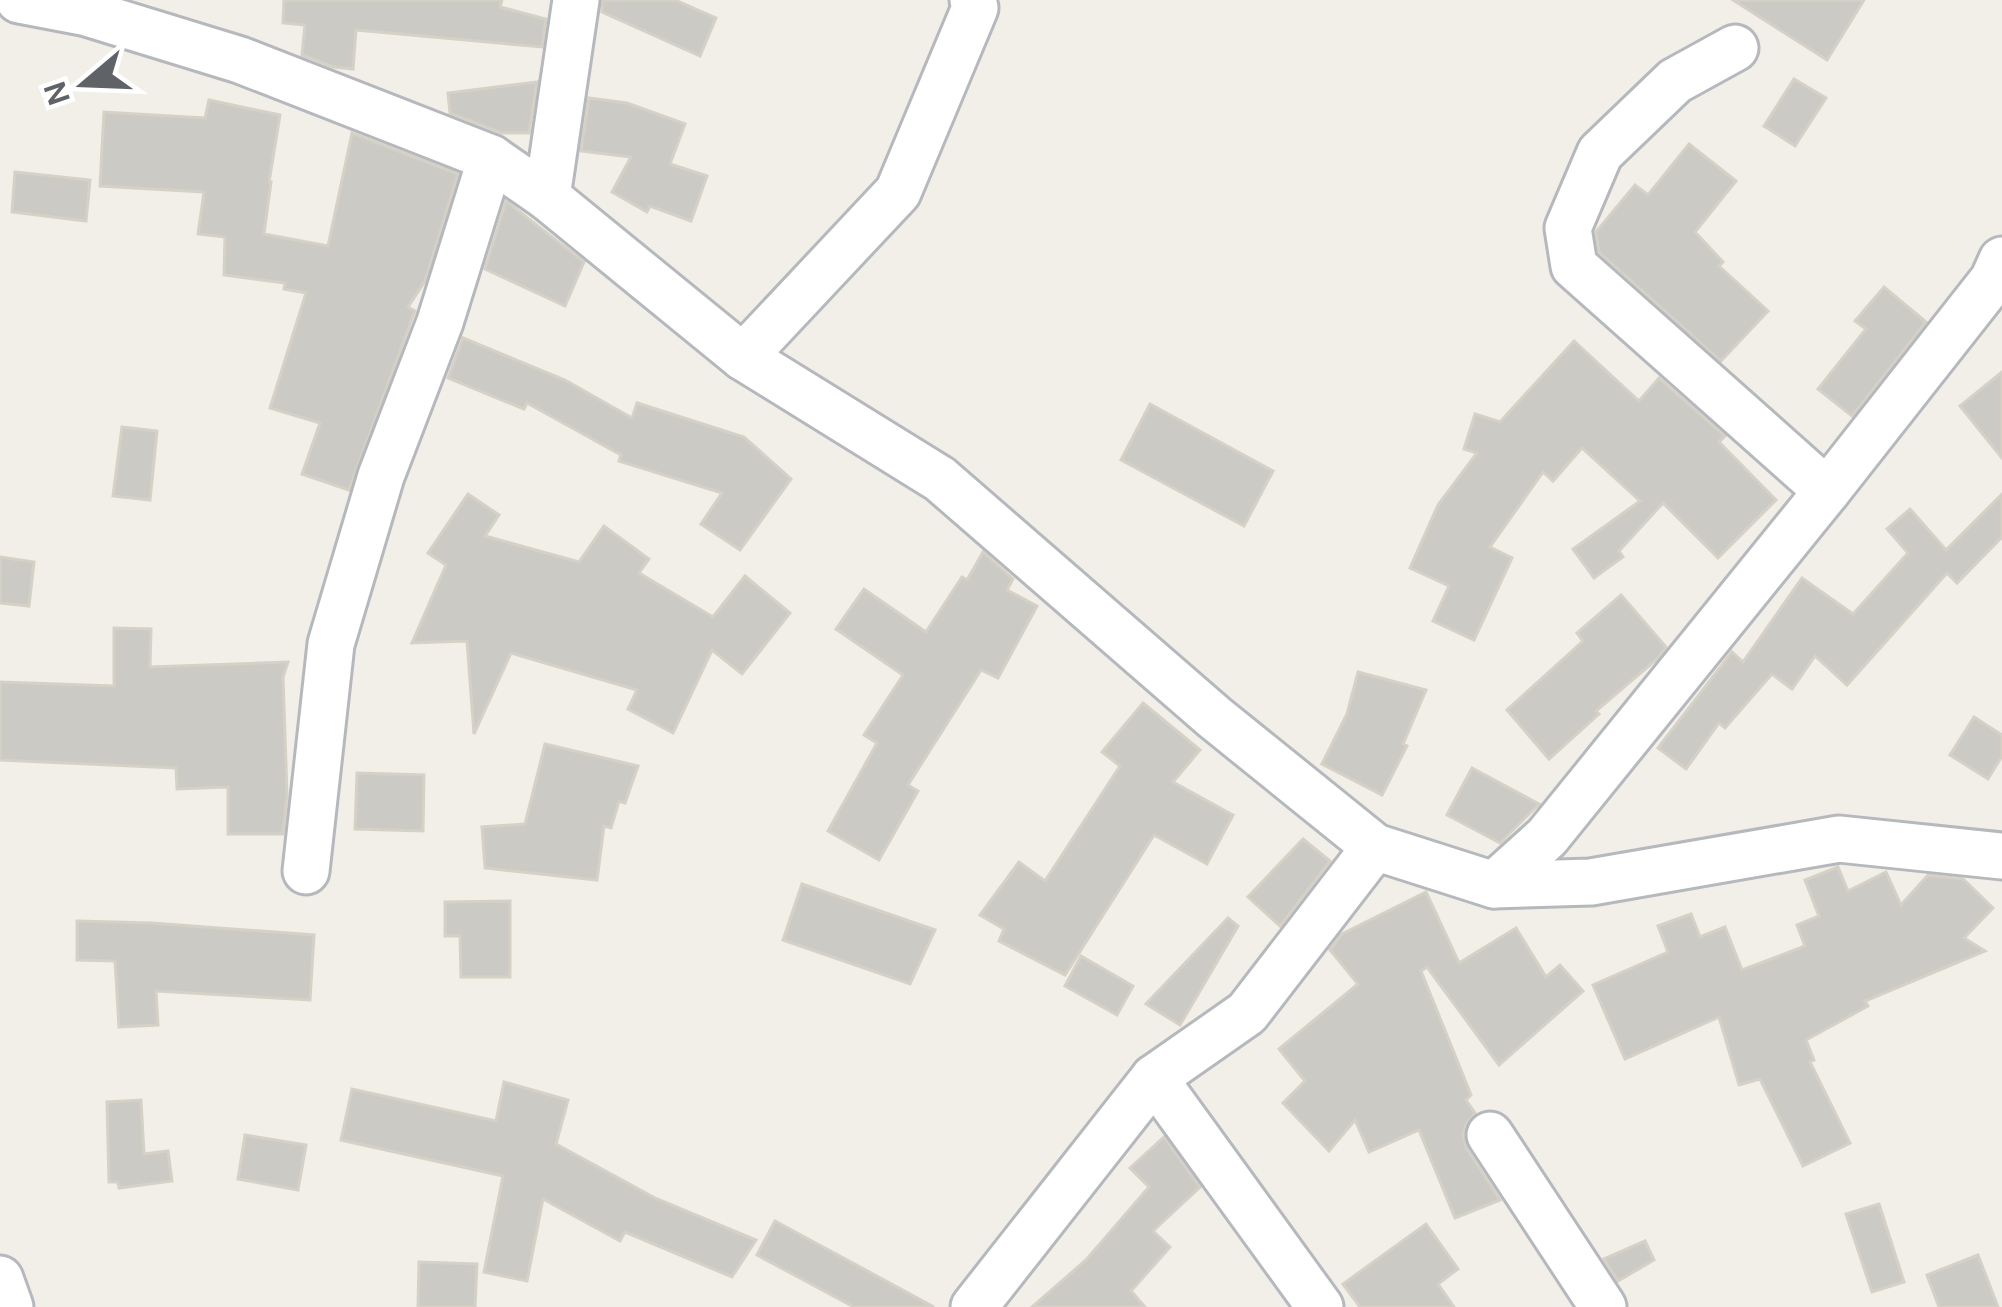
<svg xmlns="http://www.w3.org/2000/svg" width="2002" height="1307" font-family="Karla,sans-serif">
  <rect width="100%" height="100%" fill="#f1efe8"/>
  <!-- building -->
  <g fill="#cccac5" stroke="#d6d1c6" stroke-width="3">
    <polygon points="284,0 502,0 500,7 546,19 542,47 356,30 353,69 333,67 302,55 305,25 283,23"/>
    <polygon points="602,0 675,0 716,18 700,56 602,12"/>
    <polygon points="1733,0 1864,0 1827,60"/>
    <polygon points="1794,79 1826,98 1795,146 1764,126"/>
    <polygon points="537,82 529,133 502,133 450,113 448,93"/>
    <polygon points="589,98 627,103 685,124 670,164 707,176 691,221 650,206 647,212 612,192 631,157 581,151"/>
    <polygon points="209,100 280,115 269,182 271,182 264,234 328,246 352,133 458,174 425,281 408,307 415,311 414,313 349,490 302,474 320,423 270,408 306,293 284,289 285,283 224,275 225,237 198,234 204,192 100,186 104,112 205,118"/>
    <polygon points="1689,144 1736,181 1695,232 1723,262 1719,266 1768,311 1721,361 1599,252 1596,232 1635,185 1648,195"/>
    <polygon points="15,172 90,180 86,221 12,212"/>
    <polygon points="506,201 584,262 565,306 485,269"/>
    <polygon points="1884,287 1926,322 1852,416 1818,389 1866,329 1855,321"/>
    <polygon points="463,338 565,380 632,418 637,403 744,437 791,479 740,550 701,524 722,493 619,461 621,455 527,403 524,409 448,378"/>
    <polygon points="1574,341 1639,401 1659,378 1725,436 1719,442 1776,500 1718,558 1663,503 1619,551 1623,557 1594,578 1573,549 1640,501 1582,448 1553,481 1543,472 1490,547 1512,558 1474,640 1433,621 1449,586 1410,568 1438,505 1477,453 1464,449 1475,414 1500,422"/>
    <polygon points="2002,372 2002,458 1960,406"/>
    <polygon points="1150,404 1273,471 1244,526 1121,460"/>
    <polygon points="122,427 157,431 150,500 113,496"/>
    <polygon points="468,494 499,515 485,536 579,562 604,526 649,559 639,573 713,617 745,576 790,613 742,674 712,650 673,733 628,709 637,690 511,653 474,734 467,641 412,643 446,565 428,553"/>
    <polygon points="2002,494 2002,537 1957,583 1947,573 1847,685 1815,656 1792,689 1772,674 1725,728 1719,723 1686,769 1658,748 1732,652 1743,662 1802,578 1853,614 1908,553 1887,529 1910,509 1946,550"/>
    <polygon points="983,552 1013,579 1007,590 1037,606 998,678 981,670 908,785 918,791 879,860 828,831 877,743 864,735 903,675 836,629 864,589 926,632 962,577 967,580"/>
    <polygon points="0,557 34,562 29,606 0,603"/>
    <polygon points="1621,595 1666,647 1657,659 1596,711 1599,714 1549,759 1507,710 1583,641 1577,633"/>
    <polygon points="114,628 151,629 150,667 288,662 283,677 287,795 283,834 228,834 228,787 177,789 176,768 0,760 0,682 114,686"/>
    <polygon points="1358,672 1426,690 1403,744 1407,746 1382,795 1322,764 1347,714"/>
    <polygon points="1143,703 1200,750 1173,782 1233,815 1207,864 1154,835 1065,975 999,941 1004,929 980,915 1019,862 1045,881 1120,766 1102,752"/>
    <polygon points="1974,717 2002,735 2002,756 1988,779 1950,755"/>
    <polygon points="545,744 638,766 625,803 619,801 611,828 604,826 597,880 485,868 482,827 525,824"/>
    <polygon points="1472,768 1539,804 1500,843 1447,815"/>
    <polygon points="357,773 424,775 423,831 355,829"/>
    <polygon points="1303,839 1330,861 1280,926 1248,897"/>
    <polygon points="1838,867 1848,891 1886,872 1901,905 1928,875 1963,879 1993,908 1964,938 1985,951 1865,1001 1868,1006 1806,1040 1814,1060 1810,1062 1850,1143 1803,1166 1760,1079 1739,1085 1719,1017 1625,1059 1593,985 1668,952 1658,926 1691,914 1700,937 1725,927 1742,970 1805,946 1797,925 1819,916 1805,880"/>
    <polygon points="802,884 935,930 910,984 783,940"/>
    <polygon points="1426,892 1459,963 1516,928 1546,977 1560,965 1583,991 1499,1065 1427,967 1421,971 1471,1095 1466,1100 1475,1113 1466,1124 1463,1135 1467,1149 1500,1200 1455,1218 1419,1130 1369,1152 1355,1120 1329,1151 1283,1103 1305,1081 1279,1049 1358,984 1330,950 1342,934"/>
    <polygon points="510,901 510,977 461,977 460,936 445,936 445,902"/>
    <polygon points="1228,918 1238,926 1180,1025 1146,1004"/>
    <polygon points="77,921 152,923 314,935 310,1000 156,991 158,1025 119,1027 115,961 77,960"/>
    <polygon points="1081,956 1133,986 1117,1015 1065,986"/>
    <polygon points="504,1082 568,1100 556,1144 657,1199 756,1240 732,1277 625,1232 620,1241 543,1199 527,1281 484,1272 503,1176 341,1140 352,1089 496,1121"/>
    <polygon points="141,1100 144,1154 168,1151 172,1181 119,1188 118,1182 109,1182 107,1102"/>
    <polygon points="245,1135 306,1145 298,1190 238,1179"/>
    <polygon points="1164,1137 1200,1187 1153,1231 1170,1247 1131,1291 1145,1307 1032,1307 1086,1260 1149,1187 1130,1168"/>
    <polygon points="1879,1204 1904,1282 1872,1292 1846,1214"/>
    <polygon points="775,1221 934,1307 854,1307 757,1255"/>
    <polygon points="1426,1224 1458,1269 1438,1284 1454,1307 1360,1307 1343,1284"/>
    <polygon points="1645,1241 1654,1260 1618,1281 1604,1259"/>
    <polygon points="1978,1255 1998,1307 1939,1307 1927,1275"/>
    <polygon points="419,1262 477,1264 475,1307 418,1307"/>
  </g>
  <g fill="none" stroke-linecap="round" stroke-linejoin="round">
    <defs>
      <g id="street">
        <polyline points="19,0 87,13 240,60 491,158 547,197 743,357 940,479 1214,717 1375,847 1494,885 1591,882 1839,839 2002,856"/>
        <polyline points="1735,48 1675,81 1600,153 1568,228 1574,266 1827,491"/>
        <polyline points="547,197 576,0"/>
        <polyline points="743,357 898,192 975,8 973,0"/>
        <polyline points="306,871 331,644 381,476 440,322 491,158"/>
        <polyline points="1494,885 1547,837 1827,491 1993,280 2002,260"/>
        <polyline points="1154,1078 1320,1307"/>
        <polyline points="1490,1135 1603,1307"/>
        <polyline points="0,1279 10,1307"/>
        <polyline points="974,1307 1154,1078 1247,1013 1375,847"/>
      </g>
    </defs>
    <!-- street casing -->
    <use href="#street" stroke="#b5b8bc" stroke-width="51"/>
    <!-- street -->
    <use href="#street" stroke="#fff" stroke-width="45"/>
  </g>
  <!-- north arrow -->
  <g transform="translate(84 84) rotate(251)" stroke="#ffffff" stroke-width="9" paint-order="stroke">
  <path d="M0-9L21 45L0 30L-21 45Z" fill="#5f6368"/>
  <text y="-18" font-size="33" font-weight="bold" text-anchor="middle" fill="#5f6368">N</text>
  </g>
</svg>
